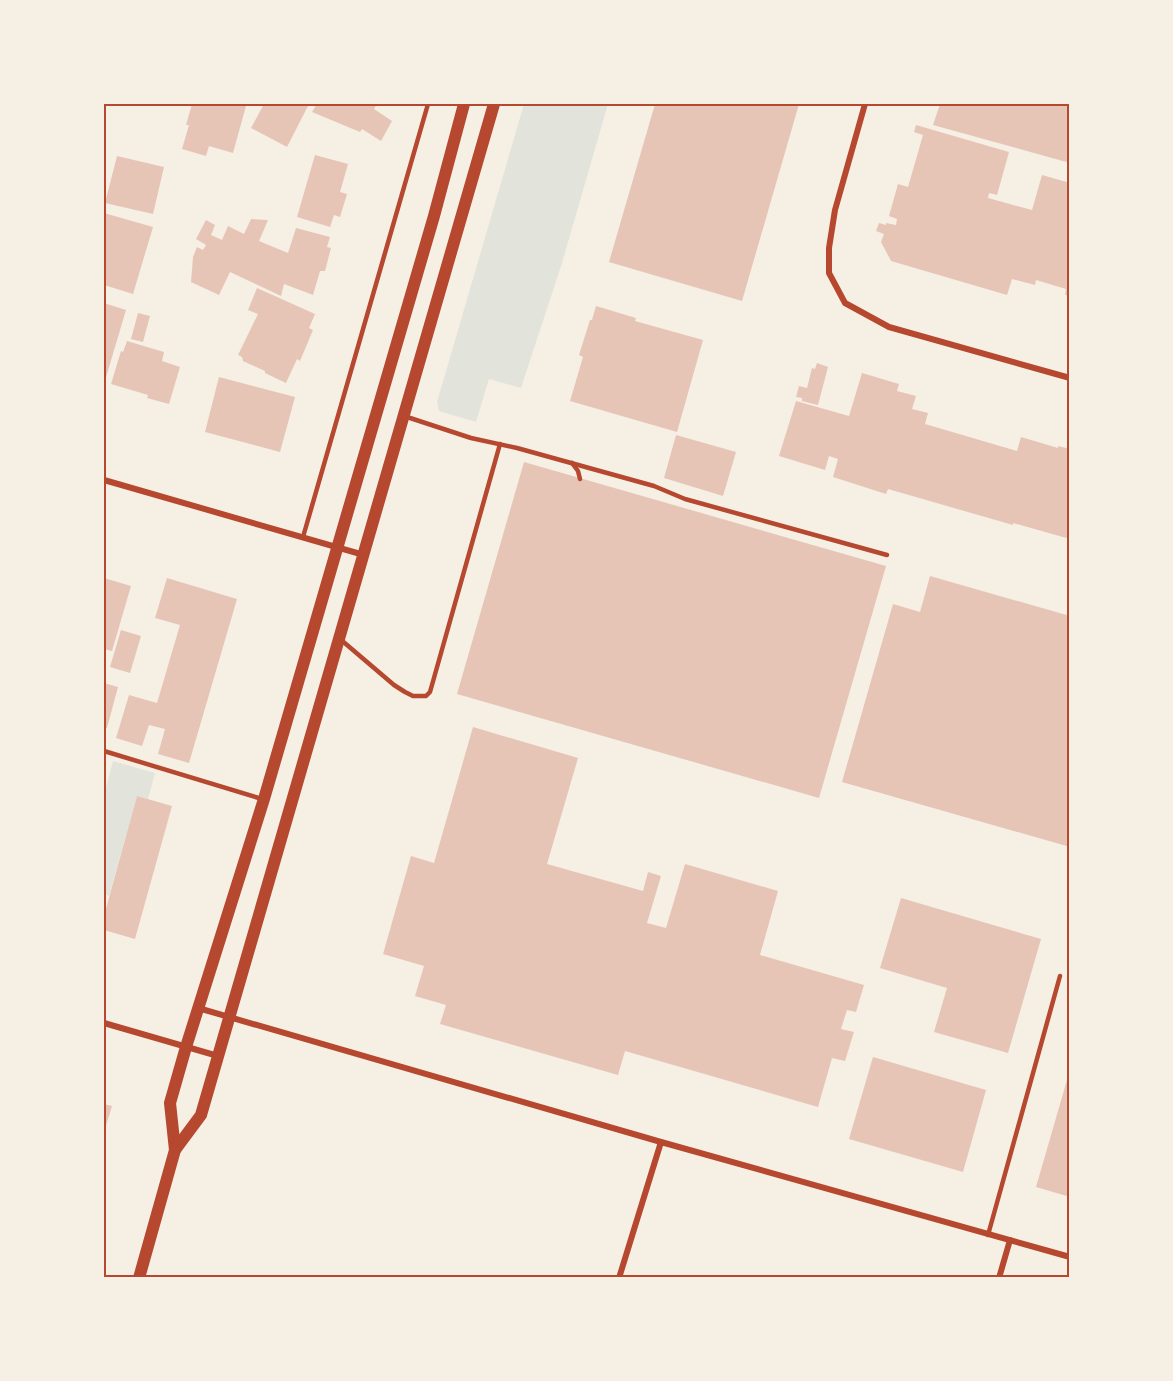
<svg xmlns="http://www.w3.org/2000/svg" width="1173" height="1381" font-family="'DejaVu Sans',sans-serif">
  <rect width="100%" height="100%" fill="#f6efe4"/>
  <!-- green -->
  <g fill="#e2e4dc">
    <polygon points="524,104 608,104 562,263 521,388 489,379 476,422 439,411 437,402"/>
    <polygon points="113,761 155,773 148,799 137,796 109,896 104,894 104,795"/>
  </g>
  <!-- building -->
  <g fill="#e6c5b7">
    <polygon points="192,104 237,104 246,106 233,153 209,146 206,156 182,149 189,125 186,125"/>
    <polygon points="264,104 309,104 287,147 251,128"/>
    <polygon points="317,104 377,104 374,109 392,121 381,141 362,129 360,132 312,112"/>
    <polygon points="655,104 799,104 742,301 609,262"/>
    <polygon points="940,104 1070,104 1070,163 933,125"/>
    <polygon points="916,125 1009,152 997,195 989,193 988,198 1032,210 1042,175 1070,183 1070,296 1065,295 1066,289 1036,280 1035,285 1012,279 1007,295 891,261 881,242 884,234 876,231 879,223 886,225 886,223 896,225 897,219 889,216 898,184 908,187 923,135 914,132"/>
    <polygon points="315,155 348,164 340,192 347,194 340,217 334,215 330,227 297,217"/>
    <polygon points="117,156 164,167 153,214 105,203"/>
    <polygon points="104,213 153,227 133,294 104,285"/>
    <polygon points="251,219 268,220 259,241 288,253 296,228 330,237 327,247 331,248 325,271 320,271 313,295 284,284 281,296 230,272 219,295 191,282 193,257 197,247 203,250 206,245 196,239 206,220 215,225 211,235 222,240 228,226 244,234"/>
    <polygon points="257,288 315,314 309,328 313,330 300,361 297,359 286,383 265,373 265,371 243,361 242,357 238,355 258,314 248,310"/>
    <polygon points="104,303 126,310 104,384"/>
    <polygon points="596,306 636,318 635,321 703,340 677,432 570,401 583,357 579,355 590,320 592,320"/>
    <polygon points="138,313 150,316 143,342 131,339"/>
    <polygon points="127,341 164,352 162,361 180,367 169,404 147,398 148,395 111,384 121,351 123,352"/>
    <polygon points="817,363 828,367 818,405 802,401 802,398 796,397 799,386 807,388 812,368 815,369"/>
    <polygon points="862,373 899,384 897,391 916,396 912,409 928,413 925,424 1017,451 1021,437 1058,448 1058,446 1070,449 1070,539 1013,523 1013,525 888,489 886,494 833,477 838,459 829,456 825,470 779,456 796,401 849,416"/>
    <polygon points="219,377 295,397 280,452 205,432"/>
    <polygon points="676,435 736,452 723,496 664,478"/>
    <polygon points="524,462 886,566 819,798 457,694"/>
    <polygon points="930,576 1070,616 1070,847 842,782 893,604 920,612"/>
    <polygon points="104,578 131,586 112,651 104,649"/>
    <polygon points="167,578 237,599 189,763 158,754 165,729 149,725 142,746 116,738 129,695 157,703 180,625 155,618"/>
    <polygon points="121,630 141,636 130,673 110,667"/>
    <polygon points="104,683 118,687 107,728 104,728"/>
    <polygon points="473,727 578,758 547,864 643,891 648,872 661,876 647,923 666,928 685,864 778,891 760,955 864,985 856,1012 847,1010 841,1029 854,1032 845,1061 832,1058 818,1107 625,1051 618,1075 440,1024 446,1005 415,996 424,966 383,954 411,856 434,863"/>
    <polygon points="137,796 172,806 135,939 104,930 104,916"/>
    <polygon points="901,898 1041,939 1008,1053 934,1032 947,988 880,968"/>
    <polygon points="873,1057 986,1090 963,1172 849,1139"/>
    <polygon points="1069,1073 1070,1073 1070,1197 1036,1187"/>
    <polygon points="104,1104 112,1106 104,1132"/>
  </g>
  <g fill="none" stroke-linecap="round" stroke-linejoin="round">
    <!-- service -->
    <g stroke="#b5482f" stroke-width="4.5">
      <polyline points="404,416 471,438 517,448 654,486 685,499 887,555"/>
      <polyline points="572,463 578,471 580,479"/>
      <polyline points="303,537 428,104"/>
      <polyline points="340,639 394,685 405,692 413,696 426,696 430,692 500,444"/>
      <polyline points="104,751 262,799"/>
      <polyline points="988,1235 1060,976"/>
    </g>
    <!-- minor -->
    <g stroke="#b5482f" stroke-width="6">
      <polyline points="865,104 835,210 829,248 829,273 845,303 889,327 1070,378"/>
      <polyline points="104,480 364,555"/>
      <polyline points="198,1008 661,1142 1070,1257"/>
      <polyline points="104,1023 218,1056"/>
      <polyline points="619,1278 661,1142"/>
      <polyline points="999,1278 1010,1240"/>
    </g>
    <!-- secondary -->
    <g stroke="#b5482f" stroke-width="12">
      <polyline points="175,1150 170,1103 186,1047 264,799 434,216 464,104"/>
      <polyline points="139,1278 175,1150 201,1115 494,104"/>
    </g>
  </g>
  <!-- border -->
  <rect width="1173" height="1381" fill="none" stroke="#f6efe4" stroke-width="210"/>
  <rect x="105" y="105" width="963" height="1171" fill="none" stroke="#b5482f" stroke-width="2"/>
</svg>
